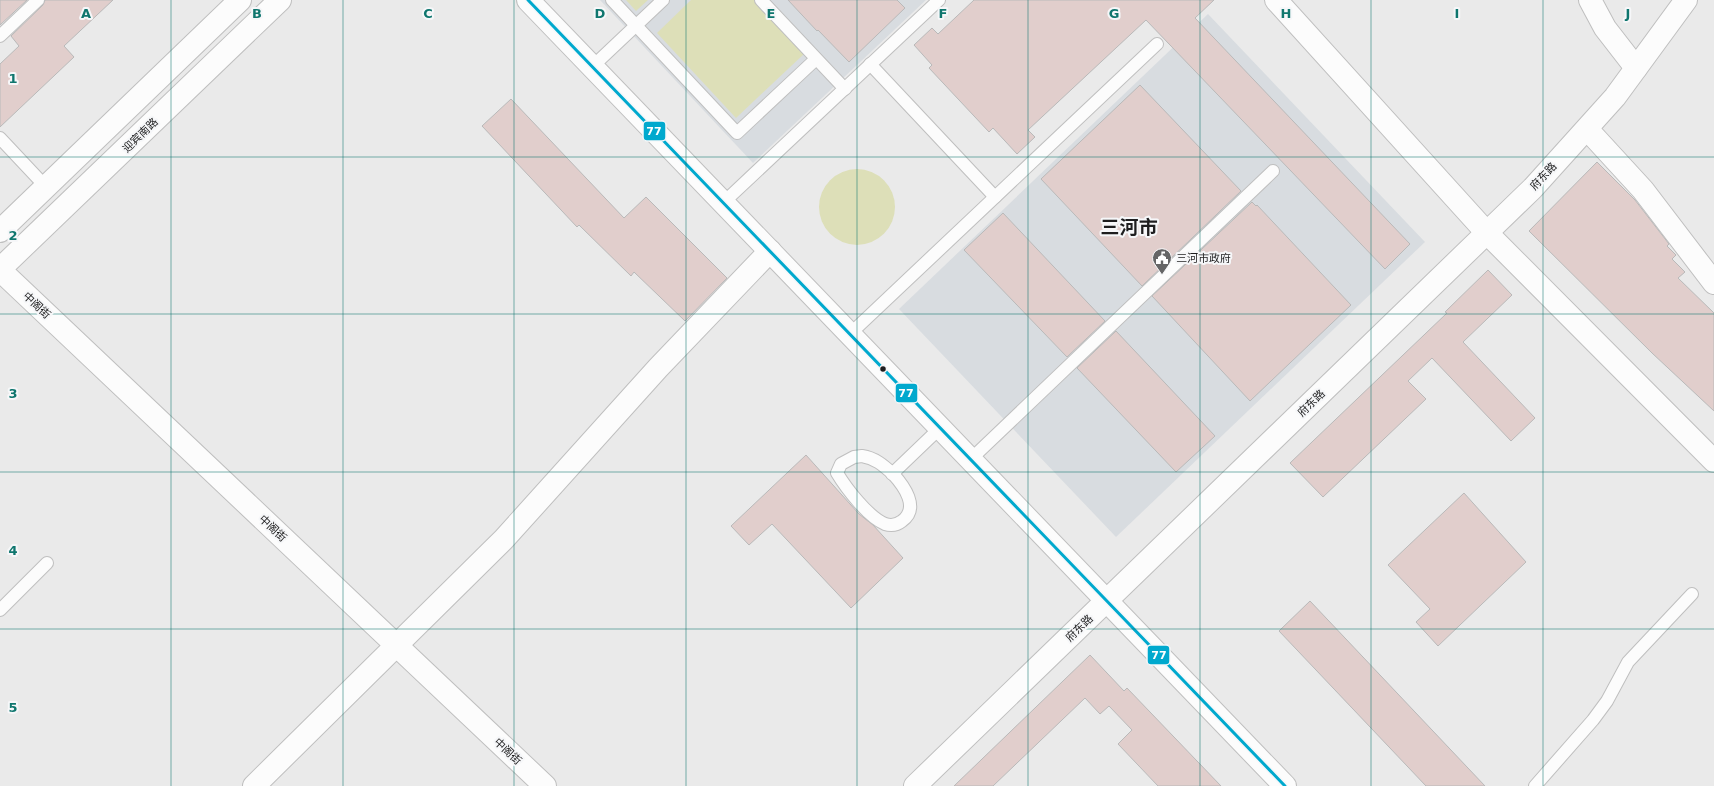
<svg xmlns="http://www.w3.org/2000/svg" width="1714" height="786" font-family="'DejaVu Sans','Noto Sans SC',sans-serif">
  <rect width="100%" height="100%" fill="#eaeaea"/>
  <!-- built -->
  <g fill="#d8dce0">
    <polygon points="600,0 926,0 753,163"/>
    <polygon points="1208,14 1425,242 1116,537 899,309"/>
  </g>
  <!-- green -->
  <g fill="#dddfb8">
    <polygon points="626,0 648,0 636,11"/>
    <polygon points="691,0 755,0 805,53 736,118 657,33"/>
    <circle cx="857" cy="207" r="38"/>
  </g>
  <!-- building -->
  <g fill="#e1cecc" stroke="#b9b9b9">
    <polygon points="0,0 27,0 0,25"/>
    <polygon points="45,0 113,0 64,46 74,57 0,127 0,64 19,46 11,36 43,5"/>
    <polygon points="788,0 897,0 905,8 849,62 818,30 817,31"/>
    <polygon points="974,0 1214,0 1195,18 1410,244 1385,269 1146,20 1028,130 1035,137 1017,154 993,128 989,132 929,68 932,65 914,45 932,28 938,34"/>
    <polygon points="1140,85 1241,191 1142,286 1041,179"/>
    <polygon points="511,99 624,218 646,197 727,278 685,321 634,272 631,276 579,225 577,227 482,126"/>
    <polygon points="1597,162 1635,200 1669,244 1667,246 1676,255 1672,259 1685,272 1678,278 1714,313 1714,411 1652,353 1529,231"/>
    <polygon points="1252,202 1256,206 1257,205 1351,305 1250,401 1152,296"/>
    <polygon points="1003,213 1105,321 1067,357 964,250"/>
    <polygon points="1488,270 1512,295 1463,342 1535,418 1511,441 1432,358 1408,381 1426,399 1323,497 1290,463 1447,313 1445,312"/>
    <polygon points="1116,331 1215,436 1176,472 1077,368"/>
    <polygon points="806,455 859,514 873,525 903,558 851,608 772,524 749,545 731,526"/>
    <polygon points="1464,493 1526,562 1438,646 1416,622 1430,609 1388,565"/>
    <polygon points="1310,601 1485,786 1426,786 1279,631"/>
    <polygon points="1090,655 1124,691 1127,688 1221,786 1158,786 1118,744 1132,730 1109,706 1100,714 1085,698 993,786 954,786"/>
  </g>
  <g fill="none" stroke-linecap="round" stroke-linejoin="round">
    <defs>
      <g id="service">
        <polyline points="612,0 737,133 816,59"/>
        <polyline points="761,0 845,89"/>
        <polyline points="0,36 38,0"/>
        <polyline points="870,64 995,197"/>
        <polyline points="592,67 663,0"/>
        <polyline points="0,138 46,187"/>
        <polyline points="723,203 939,0"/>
        <polyline points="850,334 1157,44"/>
        <path d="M862 456C875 458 883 465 893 474 904 486 920 508 902 521 897 525 891 526 885 524 868 517 846 488 837 473L841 464 854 457Z"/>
        <polyline points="970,460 1273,171"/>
        <polyline points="892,474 940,428"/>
        <polyline points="0,610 47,563"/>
        <polyline points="1535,786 1593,720 1607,701 1628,662 1692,594"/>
      </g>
      <g id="minor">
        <polyline points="1590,0 1605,28 1636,68"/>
        <polyline points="1587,129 1643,190 1714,283"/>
        <polyline points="1487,233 1714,461"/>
        <polyline points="0,270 545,786"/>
        <polyline points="254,786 504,539 658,368 770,251"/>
      </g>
      <g id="tertiary">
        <polyline points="1276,0 1487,233"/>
        <polyline points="915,786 1533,188 1615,97 1686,0"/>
      </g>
      <g id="secondary">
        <polyline points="528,0 1285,786"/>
        <polyline points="0,231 240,0"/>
        <polyline points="0,269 280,0"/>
      </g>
    </defs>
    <!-- service casing -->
    <use href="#service" stroke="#bfbfbf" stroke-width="14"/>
    <!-- minor casing -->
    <use href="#minor" stroke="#bfbfbf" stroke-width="24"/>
    <!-- tertiary casing -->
    <use href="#tertiary" stroke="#bfbfbf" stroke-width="24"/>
    <!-- secondary casing -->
    <use href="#secondary" stroke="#bfbfbf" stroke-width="24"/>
    <!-- service -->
    <use href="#service" stroke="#fcfcfc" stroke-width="12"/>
    <!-- minor -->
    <use href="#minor" stroke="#fcfcfc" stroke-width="22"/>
    <!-- tertiary -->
    <use href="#tertiary" stroke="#fcfcfc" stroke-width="22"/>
    <!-- secondary -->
    <use href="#secondary" stroke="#fcfcfc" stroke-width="22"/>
    <defs>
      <polyline id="bus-1" points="528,0 1285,786"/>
    </defs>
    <!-- bus-1 casing -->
    <use href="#bus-1" stroke="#f6f7f9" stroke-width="6"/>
    <!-- bus-1 -->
    <use href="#bus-1" stroke="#00a9ce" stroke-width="3"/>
  </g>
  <!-- grid -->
  <path fill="none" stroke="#0f766e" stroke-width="1" stroke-opacity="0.55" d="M171 0V786M343 0V786M514 0V786M686 0V786M857 0V786M1028 0V786M1200 0V786M1371 0V786M1543 0V786M0 157H1714M0 314H1714M0 472H1714M0 629H1714"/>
  <!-- icons -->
  <defs>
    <symbol id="civic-pin" viewBox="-11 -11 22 30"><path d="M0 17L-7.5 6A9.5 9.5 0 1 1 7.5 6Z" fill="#656566" stroke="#f6f7f9"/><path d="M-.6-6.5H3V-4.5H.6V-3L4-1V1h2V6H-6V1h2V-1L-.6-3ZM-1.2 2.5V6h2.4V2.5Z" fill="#fff"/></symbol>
  </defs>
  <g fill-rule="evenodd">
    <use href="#civic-pin" x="1151" y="247" width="22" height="30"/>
  </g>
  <!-- markers -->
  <circle fill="#1e1e1f" stroke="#f6f7f9" stroke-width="1.5" cx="883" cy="369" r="3.5"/>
  <g text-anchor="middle" stroke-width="4" stroke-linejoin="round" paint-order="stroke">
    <!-- street labels -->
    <g font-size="11" fill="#1e1e1f" stroke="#f6f7f9">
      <text transform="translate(140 135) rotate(-44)" y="4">迎宾南路</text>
      <text transform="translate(1543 176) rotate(-47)" y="4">府东路</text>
      <text transform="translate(37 305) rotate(43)" y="4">中阁街</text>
      <text transform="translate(1311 403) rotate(-44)" y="4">府东路</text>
      <text transform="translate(273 528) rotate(43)" y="4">中阁街</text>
      <text transform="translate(1079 628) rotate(-44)" y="4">府东路</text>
      <text transform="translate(508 751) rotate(43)" y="4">中阁街</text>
    </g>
    <!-- poi labels -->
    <g font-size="11" fill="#1e1e1f" stroke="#f6f7f9" text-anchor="start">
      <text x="1176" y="262">三河市政府</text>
    </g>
    <!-- town labels -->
    <g font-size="19" font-weight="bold" fill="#1e1e1f" stroke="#f6f7f9">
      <text x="1129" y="234">三河市</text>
    </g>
  </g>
  <g font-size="13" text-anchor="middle" font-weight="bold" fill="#0f766e" stroke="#f6f7f9" stroke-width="4" stroke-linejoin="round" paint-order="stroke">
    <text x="86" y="18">A</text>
    <text x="257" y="18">B</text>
    <text x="428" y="18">C</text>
    <text x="600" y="18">D</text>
    <text x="771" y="18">E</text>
    <text x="943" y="18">F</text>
    <text x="1114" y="18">G</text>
    <text x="1286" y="18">H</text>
    <text x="1457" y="18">I</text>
    <text x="1628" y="18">J</text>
    <text x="13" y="83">1</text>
    <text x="13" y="240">2</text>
    <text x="13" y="398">3</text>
    <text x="13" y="555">4</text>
    <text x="13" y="712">5</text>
  </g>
  <g stroke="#f6f7f9" stroke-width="1.5">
    <rect x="643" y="121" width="23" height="20" rx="4" fill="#00a9ce"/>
    <rect x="895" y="383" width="23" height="20" rx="4" fill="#00a9ce"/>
    <rect x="1147" y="645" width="23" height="20" rx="4" fill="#00a9ce"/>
  </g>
  <g font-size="11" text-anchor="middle" font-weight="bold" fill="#fff">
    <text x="654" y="135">77</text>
    <text x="906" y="397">77</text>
    <text x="1159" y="659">77</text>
  </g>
</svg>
